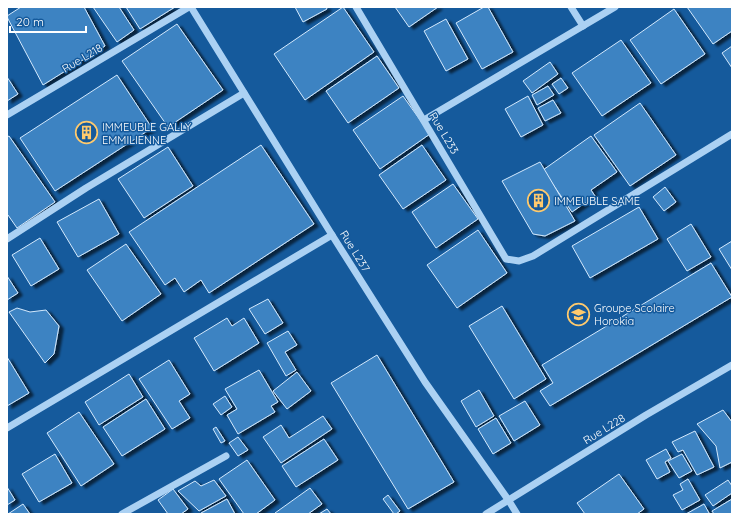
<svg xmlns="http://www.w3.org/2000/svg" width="739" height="521" font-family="Quicksand,sans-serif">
  <defs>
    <filter id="shadow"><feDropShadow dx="4.5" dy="2.5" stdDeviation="1" flood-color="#0009"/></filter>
  </defs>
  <rect width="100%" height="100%" fill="#155a9c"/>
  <!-- building -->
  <g fill="#3e83c2" stroke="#d3e9fd" filter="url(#shadow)">
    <polygon points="21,7 84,7 105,46 43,85 7,17 7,16"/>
    <polygon points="93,7 119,7 134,30 117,42"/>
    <polygon points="126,7 175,7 140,29"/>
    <polygon points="295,7 326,7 327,9 303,22"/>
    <polygon points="343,7 374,52 305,100 274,54"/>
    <polygon points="395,7 438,7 409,27"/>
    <polygon points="484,7 488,7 513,52 482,69 456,23"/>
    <polygon points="687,7 732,7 732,31 713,44"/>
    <polygon points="674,9 705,54 661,84 630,40"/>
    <polygon points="446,19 468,59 446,71 424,31"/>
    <polygon points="177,24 223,90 168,127 122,61"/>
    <polygon points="621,40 651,83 602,116 572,73"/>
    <polygon points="732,46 732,68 722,53"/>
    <polygon points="377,56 399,88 348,123 326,91"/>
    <polygon points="550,62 558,74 532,93 523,81"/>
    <polygon points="117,75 152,128 55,191 20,138"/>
    <polygon points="7,77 18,94 7,101"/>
    <polygon points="561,78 568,88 559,94 552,84"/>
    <polygon points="548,86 554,95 537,105 532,95"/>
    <polygon points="403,96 430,134 380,169 353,130"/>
    <polygon points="528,96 543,125 521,137 505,109"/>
    <polygon points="553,100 561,113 545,121 538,108"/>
    <polygon points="640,103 676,155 630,186 594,135"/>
    <polygon points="9,136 55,202 17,228 8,215 7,216 7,137"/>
    <polygon points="591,136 617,172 591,190 595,196 572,212 543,170"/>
    <polygon points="261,145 314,224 209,293 201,280 184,292 175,278 165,285 129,232"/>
    <polygon points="422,145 446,180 403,209 379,175"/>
    <polygon points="168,147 193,186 144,218 118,179"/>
    <polygon points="540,162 575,221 545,236 533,234 502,181"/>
    <polygon points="453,184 478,219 436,248 412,212"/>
    <polygon points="665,187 676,202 664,211 653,197"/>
    <polygon points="99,199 119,234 78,257 57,222"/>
    <polygon points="639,207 658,239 590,278 572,246"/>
    <polygon points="691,224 711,257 687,271 667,239"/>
    <polygon points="478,230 507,273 457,308 427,265"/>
    <polygon points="40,238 59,269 31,286 12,255"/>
    <polygon points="732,241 732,270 719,249"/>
    <polygon points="126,244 161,294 122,321 87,270"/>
    <polygon points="711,263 732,297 550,406 540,391 553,383 542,365"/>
    <polygon points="7,276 18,293 7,300"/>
    <polygon points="268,299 283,323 265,334 249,309"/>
    <polygon points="502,306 546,379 514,399 469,326"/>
    <polygon points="17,308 30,312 46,310 59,326 54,354 45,363 9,312"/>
    <polygon points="227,318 232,326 244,318 259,343 214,371 194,338"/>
    <polygon points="288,331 297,345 285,352 296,370 286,376 267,343"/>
    <polygon points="377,355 454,482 408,509 331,383"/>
    <polygon points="7,357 29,393 7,406"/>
    <polygon points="169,360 190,394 179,401 190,418 172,429 139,379"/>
    <polygon points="259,370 278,402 271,406 275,412 238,434 227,415 237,409 225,389"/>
    <polygon points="297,372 311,391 287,409 273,391"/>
    <polygon points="129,374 143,397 99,425 85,402"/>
    <polygon points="479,390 494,416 476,427 461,401"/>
    <polygon points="225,396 232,407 221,415 213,404"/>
    <polygon points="146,399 165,429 122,456 103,427"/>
    <polygon points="525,401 540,425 514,441 499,416"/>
    <polygon points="723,410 732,422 732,462 720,468 716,446 697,424"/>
    <polygon points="79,412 114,464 81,486 47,433"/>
    <polygon points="323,416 332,429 281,463 263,437 281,425 289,438"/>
    <polygon points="496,418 511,443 493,454 478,429"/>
    <polygon points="216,427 225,441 221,443 213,429"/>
    <polygon points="695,431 714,467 697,475 683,450 678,452 672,442"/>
    <polygon points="238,437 248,450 238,456 229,443"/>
    <polygon points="324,439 338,460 296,487 282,466"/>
    <polygon points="666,449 671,458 665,462 670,472 657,479 646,460"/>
    <polygon points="55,454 72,483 39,502 22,474"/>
    <polygon points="682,454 692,471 679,478 668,461"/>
    <polygon points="247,460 275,500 256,514 244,514 219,479"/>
    <polygon points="619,474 644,509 637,514 585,514 577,503"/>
    <polygon points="688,479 700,500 682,510 673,495 683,490 680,484"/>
    <polygon points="214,480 226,496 199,511 178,491 195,481 201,486"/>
    <polygon points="728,480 732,486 732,493 713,506 705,495"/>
    <polygon points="7,487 15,500 7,505"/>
    <polygon points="310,488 322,504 308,514 276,514 275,513"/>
    <polygon points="173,489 188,509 181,514 168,514 158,500"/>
    <polygon points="388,495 400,511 396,514 394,514 383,499"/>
    <polygon points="227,499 235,514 201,514 201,513"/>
    <polygon points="732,499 732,514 714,514 712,511"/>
    <polygon points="23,504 30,514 8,514"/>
    <polygon points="704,504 709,513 708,514 686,514"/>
    <polygon points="327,509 331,514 319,514"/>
  </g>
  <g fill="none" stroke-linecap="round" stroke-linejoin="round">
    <!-- minor -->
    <g stroke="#abd1f3" stroke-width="7">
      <polyline points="191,7 332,235 425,382 509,501 517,514"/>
      <polyline points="356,7 506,259 519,261 533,256 732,134"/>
      <polyline points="571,7 583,26"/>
      <polyline points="7,115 189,7"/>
      <polyline points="424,120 615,7"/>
      <polyline points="7,239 86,188 244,93"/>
      <polyline points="7,428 332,235"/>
      <polyline points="122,514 226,456"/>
      <polyline points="486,514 646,415 732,365"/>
    </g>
  </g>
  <!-- icons -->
  <defs>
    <symbol id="building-ring" viewBox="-11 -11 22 22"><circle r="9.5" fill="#155a9c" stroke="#ffca6d" stroke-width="1.5"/><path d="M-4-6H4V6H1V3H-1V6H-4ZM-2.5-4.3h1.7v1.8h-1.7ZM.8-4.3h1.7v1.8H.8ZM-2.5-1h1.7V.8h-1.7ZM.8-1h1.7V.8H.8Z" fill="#ffca6d"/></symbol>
    <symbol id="school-ring" viewBox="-11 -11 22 22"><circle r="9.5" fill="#155a9c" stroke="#ffca6d" stroke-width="1.5"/><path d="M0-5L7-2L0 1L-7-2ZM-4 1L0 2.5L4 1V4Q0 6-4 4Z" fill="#ffca6d"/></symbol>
  </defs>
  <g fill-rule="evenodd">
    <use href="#building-ring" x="74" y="120" width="25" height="25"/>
    <use href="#building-ring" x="526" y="188" width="25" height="25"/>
    <use href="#school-ring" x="566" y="302" width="25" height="25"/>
  </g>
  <g text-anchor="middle" stroke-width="3" stroke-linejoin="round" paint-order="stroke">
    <!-- street labels -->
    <g font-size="11" fill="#fff" stroke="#155a9c">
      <text transform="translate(82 58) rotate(-31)" y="4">Rue L218</text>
      <text transform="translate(444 133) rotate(59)" y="4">Rue L233</text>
      <text transform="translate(355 251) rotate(58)" y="4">Rue L237</text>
      <text transform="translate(604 429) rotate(-32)" y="4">Rue L228</text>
    </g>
    <!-- poi labels -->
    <g font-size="11" fill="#fff" stroke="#155a9c" text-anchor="start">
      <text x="102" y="131">IMMEUBLE GALLY<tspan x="102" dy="13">EMMILIENNE</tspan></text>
      <text x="554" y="205">IMMEUBLE SAME</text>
      <text x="594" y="312">Groupe Scolaire<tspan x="594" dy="13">Horokia</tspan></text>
    </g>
  </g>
  <!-- border -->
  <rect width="739" height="521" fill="none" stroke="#ffffff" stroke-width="16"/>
  <!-- scale -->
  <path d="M10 26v6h76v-6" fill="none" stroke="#ffffff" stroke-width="2"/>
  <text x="16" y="26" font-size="12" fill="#ffffff" stroke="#155a9c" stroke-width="3" paint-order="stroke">20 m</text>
</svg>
